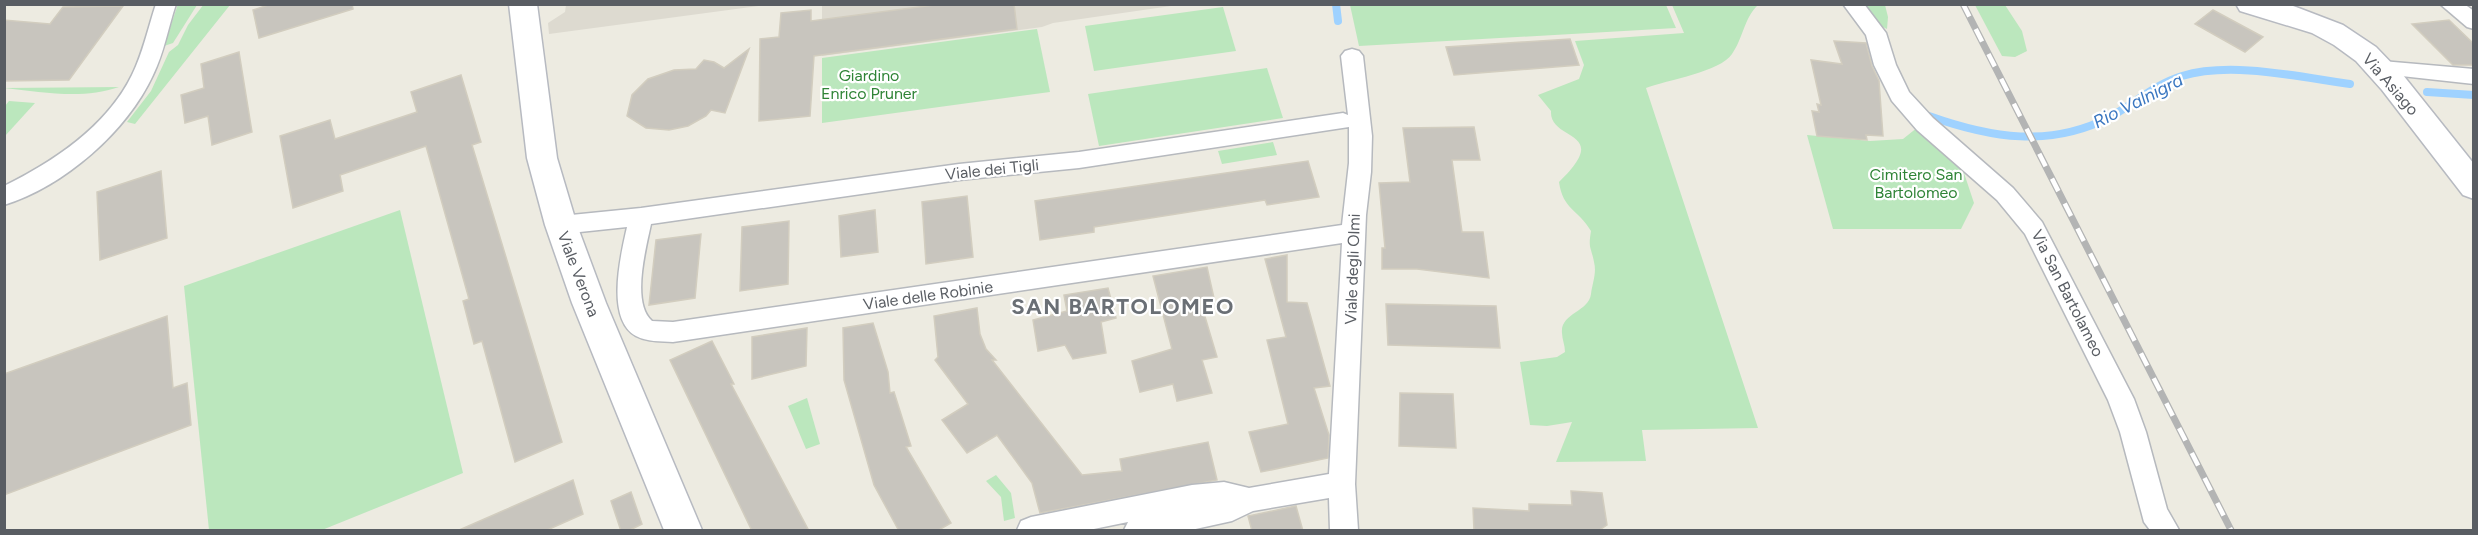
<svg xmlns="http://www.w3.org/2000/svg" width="2478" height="535" font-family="Figtree,sans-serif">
  <rect width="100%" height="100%" fill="#edebe1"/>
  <!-- education -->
  <g fill="#dddad0">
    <polygon points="566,5 566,4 765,5 549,34 548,23 565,12"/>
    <polygon points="822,5 1178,5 1053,23 1042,27 822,56"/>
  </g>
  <!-- green -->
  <g fill="#bbe7bd">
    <polygon points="178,4 197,5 173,43 164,46"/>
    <polygon points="204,4 230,5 135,124 127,122 151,91 169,52 178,45 188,25"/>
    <polygon points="1350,5 1666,5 1676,28 1359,46"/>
    <path d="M1672 5H1758C1744 18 1743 39 1732 54 1720 72 1667 80 1646 88L1758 428 1642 430 1646 461 1556 462 1572 422 1547 426 1530 425 1520 362 1557 357 1565 352C1565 345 1562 339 1562 333 1560 313 1589 312 1591 294 1592 284 1597 273 1594 262 1591 246 1588 249 1591 231 1578 209 1563 210 1559 182 1614 129 1549 142 1551 111L1538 95 1579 79 1584 65 1575 41 1684 33Z"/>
    <polygon points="1863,5 1885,5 1888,17 1887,29 1879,25"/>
    <polygon points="1975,5 2005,5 2022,31 2027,51 2015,57 2002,56"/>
    <polygon points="1223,7 1236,51 1094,71 1085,26"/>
    <polygon points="1037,29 1050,92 822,123 822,58"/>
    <polygon points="1267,68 1283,118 1099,146 1088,94"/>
    <path d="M119 87C82 100 43 92 4 88Z"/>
    <polygon points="9,101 35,103 5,136 5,106"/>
    <polygon points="1918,127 1959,158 1974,203 1961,229 1833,229 1807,135 1870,141 1903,139"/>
    <polygon points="1273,142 1277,155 1222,164 1218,151"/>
    <polygon points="400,210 463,473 322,530 209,530 184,286"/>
    <polygon points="807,398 820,444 806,449 788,406"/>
    <polygon points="996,475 1011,493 1015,518 1004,521 1001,497 986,481"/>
  </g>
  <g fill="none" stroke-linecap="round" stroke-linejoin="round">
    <!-- stream -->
    <g stroke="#9fd2ff" stroke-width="8">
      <polyline points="1336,4 1338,21"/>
      <polyline points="2427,92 2474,95"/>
      <path d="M1929 116C1991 138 2050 148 2110 117 2134 104 2155 84 2182 76 2231 61 2299 77 2350 84"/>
    </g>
  </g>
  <!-- building -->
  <g fill="#c8c5be" stroke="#d2cdbf" stroke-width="1.5">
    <polygon points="271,4 352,4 353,9 259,38 253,10"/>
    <polygon points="942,4 1014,4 1017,29 814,56 810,116 759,121 760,39 779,37 781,13 811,10 811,21"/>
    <polygon points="123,6 69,80 4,81 4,20 50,24 63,7"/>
    <polygon points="2213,10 2263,37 2245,52 2195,24"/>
    <polygon points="2449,20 2474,44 2474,65 2453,65 2412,24"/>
    <polygon points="1570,39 1579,65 1454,75 1446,47"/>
    <polygon points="1834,41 1866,43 1872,66 1879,81 1883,136 1866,135 1867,140 1817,136 1812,111 1819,112 1817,104 1821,105 1811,60 1842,64"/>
    <polygon points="749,49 725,113 711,110 706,116 688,126 669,130 646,128 627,116 632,95 648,79 674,70 696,69 704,60 714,62 724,68"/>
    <polygon points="239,52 252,132 212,145 208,116 185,123 181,95 204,88 201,64"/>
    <polygon points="461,75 481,142 472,145 562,442 515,462 482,341 474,344 463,301 469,299 426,146 340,175 343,191 293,208 280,136 330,120 335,139 417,112 411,92"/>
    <polygon points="1474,127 1480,160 1452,160 1462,232 1483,232 1489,278 1417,269 1382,269 1382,248 1385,248 1379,183 1410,182 1403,128"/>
    <polygon points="1308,161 1319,197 1267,205 1265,200 1094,227 1094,232 1040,240 1035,201"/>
    <polygon points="161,171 167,238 100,260 97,192"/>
    <polygon points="967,196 973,257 926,264 922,202"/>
    <polygon points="875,210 878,252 841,257 839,216"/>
    <polygon points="789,221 788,284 740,291 742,227"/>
    <polygon points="701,234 695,298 649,305 656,240"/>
    <polygon points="1287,255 1287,302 1307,303 1330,386 1314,388 1329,435 1328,458 1261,472 1249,432 1288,424 1267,340 1286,337 1265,259"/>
    <polygon points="1207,267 1214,298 1200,300 1217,357 1202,360 1212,393 1177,401 1173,384 1140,392 1132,361 1172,349 1153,276"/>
    <polygon points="1108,288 1116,318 1101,322 1106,353 1073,359 1065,345 1038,351 1033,320 1067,311 1064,295"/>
    <polygon points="1386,304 1496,306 1500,348 1388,345"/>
    <polygon points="977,308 980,334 986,349 996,360 992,360 1082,475 1122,471 1120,459 1208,442 1217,480 1040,513 1032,483 997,435 967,453 942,420 968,404 935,360 938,357 934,316"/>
    <polygon points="167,316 173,388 187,383 191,425 4,495 4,374"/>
    <polygon points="873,323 888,372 890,393 894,392 911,446 906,447 951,523 937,531 899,531 874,485 844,380 843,328"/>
    <polygon points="807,328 806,366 752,379 752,337"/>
    <polygon points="712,341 734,384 731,384 809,531 752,531 670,360"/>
    <polygon points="1400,393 1453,394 1456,448 1399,446"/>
    <polygon points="573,480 583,514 545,531 457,531"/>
    <polygon points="1571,491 1602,493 1607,525 1598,531 1474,531 1473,508 1529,511 1529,504 1572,505"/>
    <polygon points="631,492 642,524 628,531 621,531 611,501"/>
    <polygon points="1296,506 1303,531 1252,531 1248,516"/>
  </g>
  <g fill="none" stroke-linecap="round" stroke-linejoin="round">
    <defs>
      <g id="minor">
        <path d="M156 4H176C168 28 164 53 153 75 127 131 65 186 4 205V186C55 161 107 126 132 75 143 53 148 28 156 4Z"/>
        <polygon points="1843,4 1864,4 1886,33 1896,65 1909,92 1933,118 2013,188 2042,222 2134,399 2146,432 2167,509 2179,530 2150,530 2144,522 2120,432 2108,400 2025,234 1997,200 1917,130 1892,101 1874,65 1866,35"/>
        <polygon points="2440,4 2464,4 2474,11 2474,29 2467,27"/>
        <path d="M1352 49 1359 51 1363 56 1372 136 1371 172 1366 215 1355 484 1358 530H1330L1329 498 1253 511 1232 521 1191 530H1124L1128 522 1089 530H1017L1021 521 1031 517 1192 485 1224 482 1249 488 1329 474 1342 243 673 342C660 341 647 342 636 336 605 319 621 254 627 227L561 234 553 231 549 225 553 219 561 216 641 208 959 164 1079 152 1343 113 1348 115 1341 56 1345 51ZM1349 127V163L1342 225 673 322 652 321C631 303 646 248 651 224L959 180 1079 168Z"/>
        <polygon points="2382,61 2474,69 2474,84 2374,73 2371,68 2374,63"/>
      </g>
      <g id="secondary">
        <polygon points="509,4 537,4 557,158 577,225 606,303 702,530 664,530 572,303 545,225 527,158"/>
        <polygon points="2236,4 2287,4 2296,7 2343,25 2376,47 2403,75 2474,164 2474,199 2463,195 2382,90 2356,61 2334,45 2312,33 2240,11"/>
      </g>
    </defs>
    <!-- minor casing -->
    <use href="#minor" stroke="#b6b9be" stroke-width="3"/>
    <!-- secondary casing -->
    <use href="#secondary" stroke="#b7bac1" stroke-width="3"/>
    <!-- minor -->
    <use href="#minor" fill="#fff" fill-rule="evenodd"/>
    <!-- secondary -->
    <use href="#secondary" fill="#fff" fill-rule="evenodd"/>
    <defs>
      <polyline id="rail" points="1963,4 2231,530"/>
    </defs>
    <!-- rail casing -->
    <use href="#rail" stroke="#b3b4b4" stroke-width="7"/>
    <!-- rail -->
    <use href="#rail" stroke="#fff" stroke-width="4.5" stroke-dasharray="14" stroke-linecap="butt"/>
  </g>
  <g text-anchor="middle" stroke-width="4.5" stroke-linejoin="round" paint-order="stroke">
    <!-- park labels -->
    <g font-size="16" fill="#2f8436" stroke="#fff">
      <text x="869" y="81">Giardino<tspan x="869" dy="18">Enrico Pruner</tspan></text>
      <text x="1916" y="180">Cimitero San<tspan x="1916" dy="18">Bartolomeo</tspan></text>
    </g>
    <!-- street labels -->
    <g font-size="16" fill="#595d63" stroke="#fff">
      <text transform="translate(2391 84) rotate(49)" y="6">Via Asiago</text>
      <text transform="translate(992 169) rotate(-6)" y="6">Viale dei Tigli</text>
      <text transform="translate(1352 269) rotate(-88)" y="6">Viale degli Olmi</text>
      <text transform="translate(579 274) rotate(69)" y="6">Viale Verona</text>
      <text transform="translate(2068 293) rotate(63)" y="6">Via San Bartolameo</text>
      <text transform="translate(928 295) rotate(-8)" y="6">Viale delle Robinie</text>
    </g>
    <!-- water labels -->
    <g font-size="18" font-style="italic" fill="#3976c0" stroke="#fff">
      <text transform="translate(2138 101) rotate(-27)" y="6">Rio Valnigra</text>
    </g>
    <!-- district labels -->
    <g font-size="22" font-weight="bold" letter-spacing="1.5" fill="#6a6f75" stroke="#fff">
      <text x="1123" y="314">SAN BARTOLOMEO</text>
    </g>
  </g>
  <!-- border -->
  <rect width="2478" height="535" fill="none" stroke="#595d63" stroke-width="12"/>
</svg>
